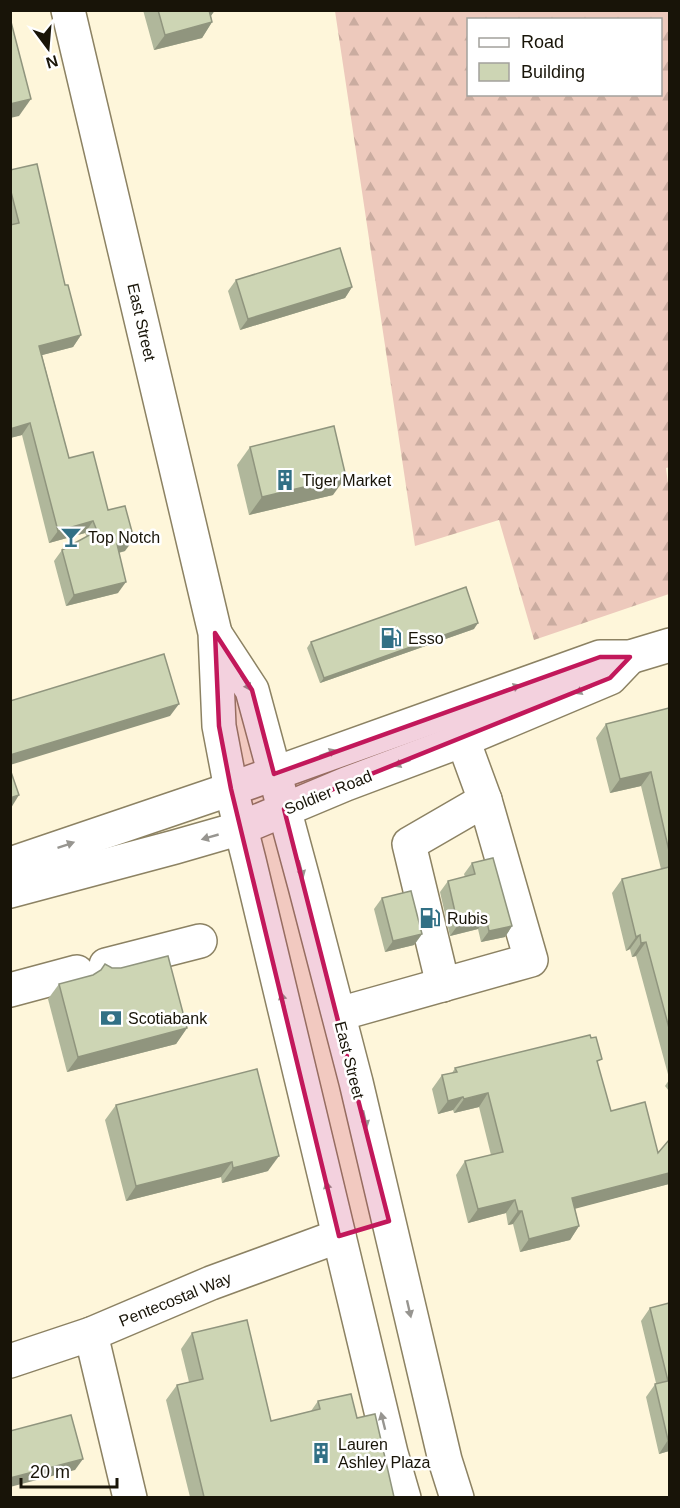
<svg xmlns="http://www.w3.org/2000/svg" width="680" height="1508" font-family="Arial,sans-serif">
  <defs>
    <pattern id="forest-firs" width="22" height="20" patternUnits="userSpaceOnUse" patternTransform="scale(1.5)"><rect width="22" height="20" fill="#edc9bc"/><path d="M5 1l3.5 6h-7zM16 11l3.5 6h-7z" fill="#caaca0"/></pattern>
  </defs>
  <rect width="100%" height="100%" fill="#fef6da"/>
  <!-- forest -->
  <path fill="url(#forest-firs)" fill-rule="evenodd" d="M335 11H669L670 467 666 468 670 500 669 594 534 640 499 520 415 546ZM468 20H660V94H468Z"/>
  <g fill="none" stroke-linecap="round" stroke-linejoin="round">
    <defs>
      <g id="minor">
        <polyline points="106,965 200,941"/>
        <polyline points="443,985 409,844 485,800"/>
        <polyline points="10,990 77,972"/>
        <polyline points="339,1014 531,960 485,800 463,740"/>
        <polyline points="91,1334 130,1498"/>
        <polyline points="10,1361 91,1334 211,1283 339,1236"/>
      </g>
      <g id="major">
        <polyline points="68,10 215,633 219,726 231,789 249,860 391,1453 404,1498"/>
        <polyline points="216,635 252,690 305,886 356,1082 445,1460 457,1498"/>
        <polyline points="10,864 231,789 600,657 630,657 670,645"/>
        <polyline points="10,891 175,847 241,828 346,784 463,740 610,678 630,657"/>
      </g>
    </defs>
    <!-- minor casing -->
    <use href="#minor" stroke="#8c8263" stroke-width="36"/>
    <!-- major casing -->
    <use href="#major" stroke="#8c8263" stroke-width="36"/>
    <!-- minor -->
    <use href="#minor" stroke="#fff" stroke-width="33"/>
    <!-- major -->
    <use href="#major" stroke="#fff" stroke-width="33"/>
  </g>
  <!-- wall -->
  <g fill="#b0b79b">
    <polygon points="143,10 215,10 211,16 212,22 202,38 154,50"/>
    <polygon points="10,170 65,285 81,335 73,347 42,355 69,458 108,510 125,551 119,553 118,593 66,606 54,561 62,550 87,537 85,533 49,543 22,435 10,438"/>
    <polygon points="236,280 352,287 345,298 240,330 228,291"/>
    <polygon points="250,447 333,495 249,515 237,465"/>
    <polygon points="474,629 320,683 307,648 311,642"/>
    <polygon points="669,708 669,1078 636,956 632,957 630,949 626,951 612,893 622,879 661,869 641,786 610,793 596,738 606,724"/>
    <polygon points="472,863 512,926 505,937 481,942 478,929 450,936 440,892 448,881 465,877 464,874"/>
    <polygon points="382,898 422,934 414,945 385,952 374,909"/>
    <polygon points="59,984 187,1028 176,1044 67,1072 48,999"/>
    <polygon points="598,1065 611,1111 658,1153 669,1140 669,1184 575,1208 579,1226 570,1240 520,1252 513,1224 508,1225 506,1213 468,1223 456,1175 465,1161 491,1155 479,1107 454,1113 453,1110 438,1114 432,1089 442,1075 452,1073 455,1068"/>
    <polygon points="669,1080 669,1091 665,1086"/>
    <polygon points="116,1105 268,1171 222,1183 221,1177 126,1201 105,1120"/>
    <polygon points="669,1303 669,1451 659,1454 646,1397 656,1383 641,1321 650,1308"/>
    <polygon points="192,1333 271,1421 311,1411 318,1401 357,1418 394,1497 190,1497 166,1400 177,1385 189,1382 181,1349"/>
  </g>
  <!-- shaded-wall -->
  <g fill="#90957e">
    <polygon points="207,10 215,10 207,21"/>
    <polygon points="212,22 202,38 154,50 165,35"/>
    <polygon points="31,99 19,116 10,118 10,104"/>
    <polygon points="352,287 345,298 240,330 248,319"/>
    <polygon points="81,335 73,347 31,358 39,346"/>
    <polygon points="30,423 22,435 10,438 10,429"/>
    <polygon points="346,477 333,495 249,515 262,497"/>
    <polygon points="93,521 85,533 49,543 58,531"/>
    <polygon points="134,539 125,551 108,555 117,544"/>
    <polygon points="126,582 118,593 66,606 74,595"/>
    <polygon points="478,623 474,629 320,683 324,678"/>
    <polygon points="179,704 170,716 10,765 10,755"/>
    <polygon points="651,772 641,786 610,793 620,779"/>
    <polygon points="19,795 11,808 10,798"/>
    <polygon points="486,918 478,929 450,936 458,925"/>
    <polygon points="512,926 505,937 481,942 489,931"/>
    <polygon points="422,934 414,945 385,952 393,941"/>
    <polygon points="640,935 630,949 626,951 636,937"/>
    <polygon points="646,942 636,956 632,957 641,943"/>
    <polygon points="187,1028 176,1044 67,1072 78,1057"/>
    <polygon points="488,1093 479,1107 454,1113 464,1099"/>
    <polygon points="463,1097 453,1110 438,1114 448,1101"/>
    <polygon points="279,1156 268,1171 222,1183 233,1168"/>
    <polygon points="232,1162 221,1177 126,1201 136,1186"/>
    <polygon points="669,1173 669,1184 563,1212 572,1198"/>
    <polygon points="515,1200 506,1213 468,1223 478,1209"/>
    <polygon points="518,1211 522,1211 513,1224 508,1225"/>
    <polygon points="579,1226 570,1240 520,1252 529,1239"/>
    <polygon points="668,1440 669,1440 669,1451 659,1454"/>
    <polygon points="83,1459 75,1470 10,1487 10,1478"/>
  </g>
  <!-- building -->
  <g fill="#cdd5b4" stroke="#90957e" stroke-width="1.5">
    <polygon points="158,10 209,10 212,22 165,35"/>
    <polygon points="10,18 31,99 10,104"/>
    <polygon points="37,164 65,285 68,285 81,335 39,346 69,458 93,452 108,510 125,506 134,539 117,544 126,582 74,595 62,550 97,531 93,521 58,531 30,423 10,429 10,225 19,223 10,188 10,170"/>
    <polygon points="340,248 352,287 248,319 236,280"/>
    <polygon points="334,426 346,477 262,497 250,447"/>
    <polygon points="466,587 478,623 324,678 311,642"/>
    <polygon points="164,654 179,704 10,755 10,701"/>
    <polygon points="669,708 669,851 651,772 620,779 606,724"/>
    <polygon points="10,769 19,795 10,798"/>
    <polygon points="493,858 512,926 489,931 486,918 458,925 448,881 475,874 472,863"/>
    <polygon points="669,867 669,1028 646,942 641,943 640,935 636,937 622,879"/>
    <polygon points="411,891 422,934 393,941 382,898"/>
    <polygon points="168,956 187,1028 78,1057 59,984 93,975 101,970 105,964 112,968 121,968"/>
    <polygon points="590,1035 591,1038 596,1037 602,1059 597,1061 611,1111 645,1102 658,1153 669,1140 669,1173 572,1198 579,1226 529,1239 522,1211 518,1211 515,1200 478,1209 465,1161 503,1152 488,1093 464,1099 463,1097 448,1101 442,1075 457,1072 455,1068"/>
    <polygon points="257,1069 279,1156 233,1168 232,1162 136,1186 116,1105"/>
    <polygon points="669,1303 669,1440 668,1440 655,1384 668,1381 650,1308"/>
    <polygon points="247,1320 271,1421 320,1409 318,1401 351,1394 357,1418 375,1414 394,1497 204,1497 177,1385 203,1379 192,1333"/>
    <polygon points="71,1415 83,1459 10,1478 10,1431"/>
  </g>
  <!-- one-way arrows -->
  <defs><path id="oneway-solid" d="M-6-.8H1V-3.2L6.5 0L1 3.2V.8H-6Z" transform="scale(1.5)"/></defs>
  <g fill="#979590">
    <use href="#oneway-solid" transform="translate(246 683) rotate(58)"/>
    <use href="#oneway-solid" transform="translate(512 688) rotate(-19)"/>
    <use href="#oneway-solid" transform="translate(583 690) rotate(157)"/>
    <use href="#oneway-solid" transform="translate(328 753) rotate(-20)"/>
    <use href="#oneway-solid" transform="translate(402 763) rotate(159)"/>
    <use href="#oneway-solid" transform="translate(210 837) rotate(164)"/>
    <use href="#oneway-solid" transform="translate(66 845) rotate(-19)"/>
    <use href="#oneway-solid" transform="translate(301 869) rotate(75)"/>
    <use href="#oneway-solid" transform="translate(283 1001) rotate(-103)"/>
    <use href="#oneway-solid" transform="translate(365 1119) rotate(77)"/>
    <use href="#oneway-solid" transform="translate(328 1190) rotate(-103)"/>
    <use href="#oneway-solid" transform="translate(409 1309) rotate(77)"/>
    <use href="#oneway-solid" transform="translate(383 1421) rotate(-104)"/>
  </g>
  <!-- marked area -->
  <path fill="#c2185b" fill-opacity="0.2" stroke="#c2185b" stroke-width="4.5" stroke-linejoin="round" d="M215 633 252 690 274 774 600 657H630L610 678 284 809 389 1221 339 1236 231 789 219 726Z"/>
  <!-- icons -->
  <defs>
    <symbol id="building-bare" viewBox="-9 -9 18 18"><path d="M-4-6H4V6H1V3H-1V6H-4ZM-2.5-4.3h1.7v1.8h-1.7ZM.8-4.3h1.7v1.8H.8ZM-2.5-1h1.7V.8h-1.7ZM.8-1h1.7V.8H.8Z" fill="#317085" stroke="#fff" stroke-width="2.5" paint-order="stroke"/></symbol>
    <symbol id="bar-bare" viewBox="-9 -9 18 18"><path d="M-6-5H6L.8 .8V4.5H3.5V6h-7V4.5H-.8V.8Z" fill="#317085" stroke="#fff" stroke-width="2.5" paint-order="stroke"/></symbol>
    <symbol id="fuel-bare" viewBox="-9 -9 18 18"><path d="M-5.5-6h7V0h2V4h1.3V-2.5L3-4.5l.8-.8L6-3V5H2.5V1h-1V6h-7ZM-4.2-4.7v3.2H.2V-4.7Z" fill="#317085" stroke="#fff" stroke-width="2.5" paint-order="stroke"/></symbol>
    <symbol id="bank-bare" viewBox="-9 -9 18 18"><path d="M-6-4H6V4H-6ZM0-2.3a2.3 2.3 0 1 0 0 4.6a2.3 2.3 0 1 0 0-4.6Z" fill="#317085" stroke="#fff" stroke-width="2.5" paint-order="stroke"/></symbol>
  </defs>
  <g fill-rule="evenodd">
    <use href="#building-bare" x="270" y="465" width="30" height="30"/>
    <use href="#bar-bare" x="56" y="522" width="30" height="30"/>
    <use href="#fuel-bare" x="376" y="623" width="30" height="30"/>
    <use href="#fuel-bare" x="415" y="903" width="30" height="30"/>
    <use href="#bank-bare" x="96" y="1003" width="30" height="30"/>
    <use href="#building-bare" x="306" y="1438" width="30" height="30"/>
  </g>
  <g text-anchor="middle" stroke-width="5" stroke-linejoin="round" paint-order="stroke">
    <!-- street labels -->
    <g font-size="16" fill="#181408" stroke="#fff">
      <text transform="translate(142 322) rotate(77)" y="6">East Street</text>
      <text transform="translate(328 792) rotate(-22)" y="6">Soldier Road</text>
      <text transform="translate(350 1060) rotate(76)" y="6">East Street</text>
      <text transform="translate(175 1299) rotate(-22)" y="6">Pentecostal Way</text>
    </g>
    <!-- poi labels -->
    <g font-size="16" fill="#181408" stroke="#fff" text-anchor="start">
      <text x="302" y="486">Tiger Market</text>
      <text x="88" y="543">Top Notch</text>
      <text x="408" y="644">Esso</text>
      <text x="447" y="924">Rubis</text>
      <text x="128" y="1024">Scotiabank</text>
      <text x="338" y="1450">Lauren<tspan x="338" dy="18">Ashley Plaza</tspan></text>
    </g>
  </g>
  <!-- border -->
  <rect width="680" height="1508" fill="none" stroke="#181408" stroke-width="24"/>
  <!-- legend -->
  <rect x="467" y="18" width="195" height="78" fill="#ffffff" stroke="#a3a19c" stroke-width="1.5"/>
  <rect x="479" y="38" width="30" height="9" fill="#ffffff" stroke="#a3a19c" stroke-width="1.5"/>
  <text x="521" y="48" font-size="18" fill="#181408">Road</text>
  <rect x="479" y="63" width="30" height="18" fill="#cdd5b4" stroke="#a3a19c" stroke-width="1.5"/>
  <text x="521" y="78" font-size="18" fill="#181408">Building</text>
  <!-- north arrow -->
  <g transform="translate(48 48) rotate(164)" stroke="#ffffff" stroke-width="4.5" paint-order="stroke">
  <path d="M0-4.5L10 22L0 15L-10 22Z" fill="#181408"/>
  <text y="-9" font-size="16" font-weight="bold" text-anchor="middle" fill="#181408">N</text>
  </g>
  <!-- scale -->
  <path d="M21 1478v9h96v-9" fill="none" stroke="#181408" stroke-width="3"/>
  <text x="30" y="1478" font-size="18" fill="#181408" stroke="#ffffff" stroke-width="4.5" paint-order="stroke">20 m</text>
</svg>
